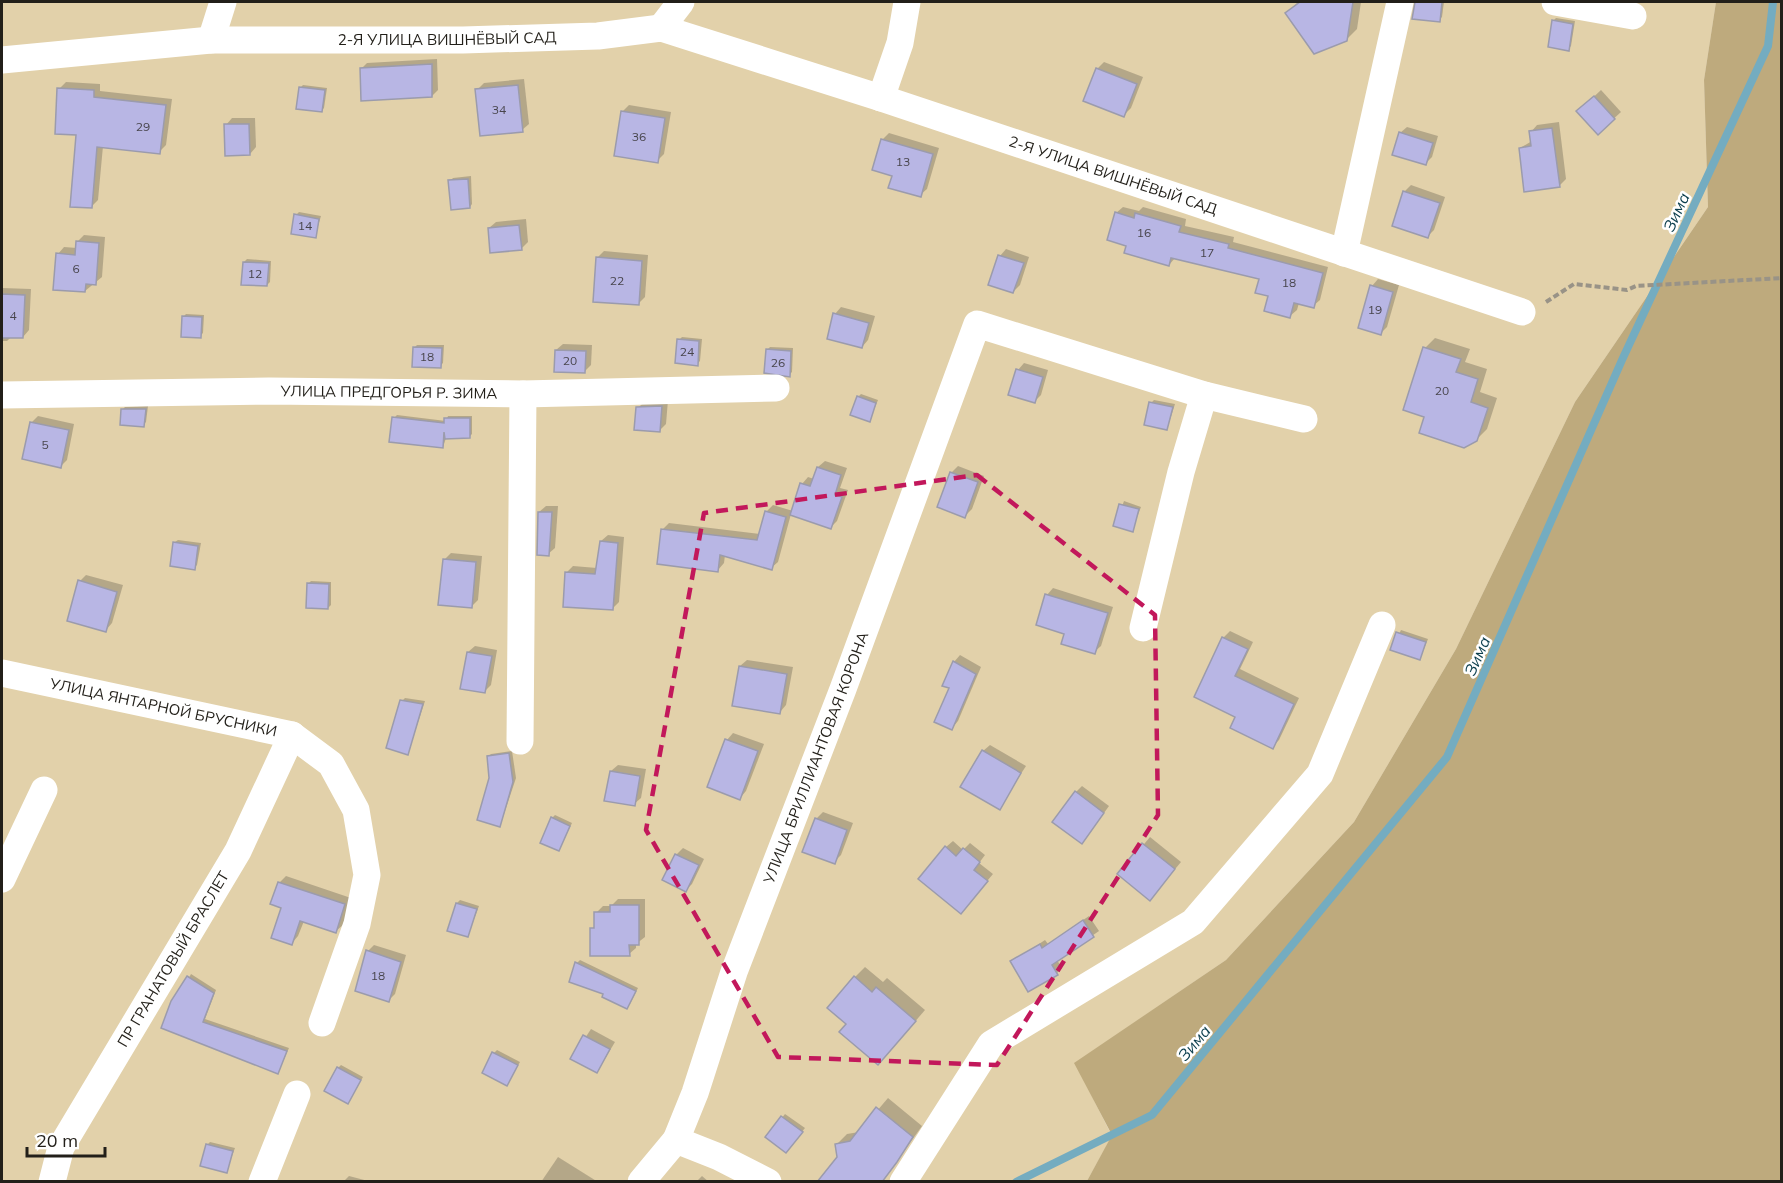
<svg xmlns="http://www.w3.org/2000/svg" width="1783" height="1183" font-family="Mulish,sans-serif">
  <rect width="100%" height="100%" fill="#e9e1d0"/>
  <!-- green -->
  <polygon fill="#e2d1aa" points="2,2 1716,2 1704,80 1708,207 1575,402 1456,649 1354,822 1226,960 1075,1063 1112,1136 1087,1181 2,1182"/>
  <!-- forest -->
  <polygon fill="#beaa7d" points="1716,2 1781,2 1781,1181 1087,1181 1112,1135 1074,1063 1226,960 1354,822 1456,649 1575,402 1708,207 1704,80"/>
  <!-- shadow -->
  <g fill="#0003">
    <polygon points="1298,2 1361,2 1357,29 1346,40 1287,13"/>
    <polygon points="1415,2 1444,2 1442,17 1439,20 1414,17"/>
    <polygon points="1556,18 1575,21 1571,46 1568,49 1553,21"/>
    <polygon points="437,59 438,90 432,96 361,69 367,63"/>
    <polygon points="1104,62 1143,77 1131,108 1124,115 1097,69"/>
    <polygon points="524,79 529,124 522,130 477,90 484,83"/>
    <polygon points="66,82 100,84 100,91 172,99 166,145 159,152 103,146 98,200 91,207 78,134 59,89"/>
    <polygon points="303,85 327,88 324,108 321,111 301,87"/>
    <polygon points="1601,90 1621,112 1598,133 1585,105"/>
    <polygon points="629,105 671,112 664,154 657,161 622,112"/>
    <polygon points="232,118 255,118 256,147 250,154 226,125"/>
    <polygon points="1559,122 1566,179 1559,186 1520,148 1532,141 1531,132 1537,125"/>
    <polygon points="1407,127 1438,136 1432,157 1426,163 1400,133"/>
    <polygon points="889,133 939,148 927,189 920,195 894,175 882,140"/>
    <polygon points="471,176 472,204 470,207 450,181 453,178"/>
    <polygon points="1411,185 1445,197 1434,230 1428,236 1404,192"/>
    <polygon points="1123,207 1139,211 1143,207 1186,219 1185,226 1234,237 1233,242 1328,267 1320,300 1313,306 1299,303 1297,310 1290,316 1270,295 1261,278 1175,258 1169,265 1128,245 1116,213"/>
    <polygon points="299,212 321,216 315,236 296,215"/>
    <polygon points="526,219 528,242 521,249 489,228 496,222"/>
    <polygon points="84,235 105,237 102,277 85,291 58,254 64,247 77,248 77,242"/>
    <polygon points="1006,249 1029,257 1020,285 1013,292 1000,256"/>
    <polygon points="604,251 648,255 645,297 638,304 597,258"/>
    <polygon points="247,259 271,261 270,282 267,285 244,262"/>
    <polygon points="1378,279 1399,285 1387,327 1380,334 1372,286"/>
    <polygon points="2,288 31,289 29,330 23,337 12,336 7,341 2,341"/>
    <polygon points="841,307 875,316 868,340 862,347 835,314"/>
    <polygon points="186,314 204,315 203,333 200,336 183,317"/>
    <polygon points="682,337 702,339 700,361 697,364 679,340"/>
    <polygon points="1435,338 1470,349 1465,362 1487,369 1480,392 1497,398 1487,429 1476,440 1426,416 1425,348"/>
    <polygon points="563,344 592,345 591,365 584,372 556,350"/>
    <polygon points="417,345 444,345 443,363 440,366 414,348"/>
    <polygon points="770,347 793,348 792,372 789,375 767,350"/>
    <polygon points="1024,363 1048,370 1041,395 1035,401 1018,370"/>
    <polygon points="861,394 878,400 870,420 858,397"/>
    <polygon points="668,400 666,424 659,431 638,408 645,401"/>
    <polygon points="1154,400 1175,404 1167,429 1151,403"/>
    <polygon points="148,406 146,422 143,425 122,410 125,407"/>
    <polygon points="397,415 446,421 448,416 472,416 472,434 469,437 446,438 443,447 394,418"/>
    <polygon points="38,416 74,424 67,460 61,466 31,423"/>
    <polygon points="825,461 847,468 840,488 848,490 837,521 831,527 791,514 778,562 771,568 725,555 724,563 718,570 662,530 669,523 760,534 766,512 773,505 793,511 802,484 808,477 814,479 818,467"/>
    <polygon points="958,466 984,476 972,509 965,516 951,473"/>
    <polygon points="1124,501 1141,507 1132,530 1115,525"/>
    <polygon points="546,506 558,506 555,548 548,554 539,512"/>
    <polygon points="608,535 624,537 619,602 613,608 566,573 573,566 597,568 601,541"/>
    <polygon points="178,540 201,543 197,565 194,568 175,542"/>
    <polygon points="451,553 482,556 478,600 471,607 444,560"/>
    <polygon points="86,575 123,585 112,623 106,630 80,581"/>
    <polygon points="311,581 331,582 331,605 328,608 308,584"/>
    <polygon points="1053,588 1113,607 1101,646 1094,652 1066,633 1047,595"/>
    <polygon points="1401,630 1428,639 1420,659 1392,649"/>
    <polygon points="1230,631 1253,642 1240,669 1299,698 1279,740 1272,747 1237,716 1196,697 1223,638"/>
    <polygon points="475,646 497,650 491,685 484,692 468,652"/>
    <polygon points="960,655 981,667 958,721 952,728 951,688 954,662"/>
    <polygon points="747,660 793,667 786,705 780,712 740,666"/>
    <polygon points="405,698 425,701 408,753 402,701"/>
    <polygon points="733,733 764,744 746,791 740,798 709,787 727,740"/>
    <polygon points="990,745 1026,766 999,808 983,751"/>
    <polygon points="512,751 516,778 500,826 488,757 491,754"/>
    <polygon points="618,765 646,769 641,798 634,804 611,771"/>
    <polygon points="1082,786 1109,806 1088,835 1076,792"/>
    <polygon points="823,812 853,823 841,855 834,862 816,819"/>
    <polygon points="555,815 572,823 559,850 552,818"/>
    <polygon points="1150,837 1181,862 1156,892 1119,874"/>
    <polygon points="953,841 963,850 970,843 985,855 979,863 993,874 967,905 946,847"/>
    <polygon points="683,848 704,859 692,884 686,890 676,855"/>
    <polygon points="286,876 351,898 343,925 336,931 304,921 298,936 292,943 279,883"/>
    <polygon points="618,899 645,899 645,937 636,944 636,948 629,954 592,929 596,925 596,913 603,906 611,906"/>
    <polygon points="460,900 479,906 468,935 457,903"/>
    <polygon points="1089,916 1099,931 1057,960 1062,968 1057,973 1012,962 1045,940 1048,944"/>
    <polygon points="374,945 406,955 395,994 389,1000 368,951"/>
    <polygon points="580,960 638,988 630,1004 627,1007 577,963"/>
    <polygon points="865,967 883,982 887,978 925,1010 888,1053 848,1023 855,977"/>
    <polygon points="191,974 216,990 205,1019 289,1048 278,1073 163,1027"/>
    <polygon points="591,1029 615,1042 597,1072 572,1058"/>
    <polygon points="497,1050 520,1062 507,1084 494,1053"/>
    <polygon points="341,1065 363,1077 350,1099 338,1068"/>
    <polygon points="888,1098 922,1126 887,1175 837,1144 847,1134 859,1132"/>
    <polygon points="785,1114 805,1128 789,1148 767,1137"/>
    <polygon points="210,1142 235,1148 226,1172 207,1145"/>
    <polygon points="558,1157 598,1182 541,1182"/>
    <polygon points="349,1176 372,1182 343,1182"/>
    <polygon points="702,1176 709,1182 696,1182"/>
  </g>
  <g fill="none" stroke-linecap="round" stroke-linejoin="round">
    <!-- stream -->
    <polyline stroke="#74acc0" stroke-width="8" points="1016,1182 1152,1115 1447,757 1622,360 1768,46 1773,2"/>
  </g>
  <!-- building -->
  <g fill="#b8b6e4" stroke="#9b9bac" stroke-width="1.5">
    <polygon points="1300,2 1353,2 1347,41 1314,54 1285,13"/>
    <polygon points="1415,2 1442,2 1440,22 1412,19"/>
    <polygon points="1552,20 1573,24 1569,51 1548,47"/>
    <polygon points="432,64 432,97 361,101 360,68"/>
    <polygon points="1096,68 1137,84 1124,117 1083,101"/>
    <polygon points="518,85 523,132 480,136 475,89"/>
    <polygon points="299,87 325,90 322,112 296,109"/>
    <polygon points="57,88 94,90 94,97 166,105 160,154 97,147 92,208 70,207 76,135 55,134"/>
    <polygon points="1594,96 1615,119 1598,135 1576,111"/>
    <polygon points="621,111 665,118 658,163 614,156"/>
    <polygon points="224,124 249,124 250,155 225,156"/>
    <polygon points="1552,128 1560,187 1524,192 1519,148 1531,146 1529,131"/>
    <polygon points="1399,132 1433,143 1426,165 1392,155"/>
    <polygon points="881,139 933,154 921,197 888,188 892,176 872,170"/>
    <polygon points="468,179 470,208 451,210 448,180"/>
    <polygon points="1403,191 1440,203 1428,238 1392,226"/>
    <polygon points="1115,212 1134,218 1135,213 1181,226 1179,232 1229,244 1228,248 1323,273 1314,308 1294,303 1290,318 1264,311 1268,296 1255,293 1259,279 1171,258 1169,266 1124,253 1126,246 1107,240"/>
    <polygon points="294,214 319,219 316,238 291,234"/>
    <polygon points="519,225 522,250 490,253 488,228"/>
    <polygon points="76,241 99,243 96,285 86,284 85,292 53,290 56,253 75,255"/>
    <polygon points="998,255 1024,263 1013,293 988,285"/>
    <polygon points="596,257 642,261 639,305 593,302"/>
    <polygon points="243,262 269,263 267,286 241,285"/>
    <polygon points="1370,285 1393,292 1381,335 1358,328"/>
    <polygon points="2,294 25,295 23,338 2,338"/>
    <polygon points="833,313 869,323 862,348 827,339"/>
    <polygon points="182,316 202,317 201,338 181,337"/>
    <polygon points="677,339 699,341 698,366 675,363"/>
    <polygon points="413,347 442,348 441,368 412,367"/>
    <polygon points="1423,347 1461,359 1456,372 1478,379 1471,402 1488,408 1477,441 1464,448 1419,433 1424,417 1403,410"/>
    <polygon points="766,349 791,351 790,377 764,373"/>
    <polygon points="555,350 586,351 585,373 554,372"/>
    <polygon points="1016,369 1043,377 1035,403 1008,395"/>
    <polygon points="857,396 876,403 870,422 850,415"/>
    <polygon points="1149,402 1173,407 1167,430 1144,425"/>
    <polygon points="662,406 660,432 634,430 636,407"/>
    <polygon points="121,409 146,409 144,427 120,425"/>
    <polygon points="392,417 444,423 444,418 470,418 470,438 445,439 444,432 443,448 389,442"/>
    <polygon points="30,422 69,430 61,468 22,459"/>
    <polygon points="817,467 841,475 835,495 842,497 831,529 790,515 800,483 810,486"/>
    <polygon points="950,472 978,482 965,518 937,507"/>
    <polygon points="1119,504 1139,509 1133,532 1113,526"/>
    <polygon points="765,511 786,517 772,570 720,555 718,572 657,564 661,529 757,540"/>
    <polygon points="538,512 552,512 549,556 537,555"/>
    <polygon points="600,541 618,543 613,610 563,607 565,572 595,574"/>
    <polygon points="173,542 198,546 195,570 170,566"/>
    <polygon points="443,559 476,562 472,608 438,605"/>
    <polygon points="78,580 117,592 106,632 67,621"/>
    <polygon points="307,583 329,584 328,609 306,608"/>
    <polygon points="1045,594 1108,613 1095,654 1061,644 1064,634 1036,625"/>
    <polygon points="1396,632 1426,642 1420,660 1390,650"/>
    <polygon points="1222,637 1248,649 1235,676 1294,704 1273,749 1230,728 1235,717 1194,697"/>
    <polygon points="467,652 492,656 485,693 460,689"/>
    <polygon points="953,661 976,674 952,730 934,722 949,688 942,686"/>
    <polygon points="739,666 787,674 780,714 732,706"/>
    <polygon points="400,700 423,704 408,755 386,748"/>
    <polygon points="725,739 758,751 740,800 707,787"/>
    <polygon points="982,750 1021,773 1000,810 960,787"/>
    <polygon points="509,753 513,782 500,827 477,820 489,778 487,756"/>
    <polygon points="610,771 640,776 635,806 604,801"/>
    <polygon points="1075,791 1104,813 1082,844 1052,822"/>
    <polygon points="551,817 570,826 559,851 540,843"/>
    <polygon points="815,818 847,830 835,864 802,852"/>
    <polygon points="1142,843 1175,869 1150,901 1117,874"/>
    <polygon points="945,846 956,856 963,848 980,862 974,870 988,881 961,914 918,879"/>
    <polygon points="675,854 699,865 686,892 662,880"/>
    <polygon points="278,882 345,904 336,933 300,921 292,945 271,938 281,908 270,904"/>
    <polygon points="456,903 477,909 468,937 447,931"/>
    <polygon points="610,905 639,905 639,945 629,945 630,956 590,956 590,928 594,928 594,912 610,912"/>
    <polygon points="1083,920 1094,937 1052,965 1058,975 1028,992 1010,961 1040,944 1042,948"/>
    <polygon points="366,950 401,962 389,1002 355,991"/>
    <polygon points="575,962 636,991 627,1009 602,997 603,994 569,982"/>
    <polygon points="187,976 214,993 203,1022 287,1051 278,1074 161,1028 171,1001"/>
    <polygon points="854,976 872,992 876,987 916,1021 878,1065 839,1032 846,1024 827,1008"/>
    <polygon points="583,1035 610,1049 597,1073 570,1059"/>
    <polygon points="492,1052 518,1065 507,1086 482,1073"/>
    <polygon points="337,1067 361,1080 348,1104 324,1091"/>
    <polygon points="876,1107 913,1137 897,1162 882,1182 817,1182 837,1157 835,1144 850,1141"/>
    <polygon points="781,1116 803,1132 786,1153 765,1137"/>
    <polygon points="206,1144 233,1151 227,1173 200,1166"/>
  </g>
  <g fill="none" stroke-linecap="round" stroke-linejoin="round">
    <!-- path -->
    <polyline stroke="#999387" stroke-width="4" stroke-dasharray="6 3" stroke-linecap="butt" points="1546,302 1574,284 1627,290 1636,286 1782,278"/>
    <!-- minor -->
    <g stroke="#fff" stroke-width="27">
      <polyline points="1555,2 1633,16"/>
      <polyline points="661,28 681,2"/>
      <polyline points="211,40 223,2"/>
      <path id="s1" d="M2 60 211 40H463L598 36 661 28 881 98 1522 312"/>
      <polyline points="881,98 900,43 907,2"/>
      <polyline points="1344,253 1400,2"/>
      <path id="s2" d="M2 395 269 391 523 394 776 388"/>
      <polyline points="1143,628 1181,472 1204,395"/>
      <path id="s3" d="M2 673 292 735 331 764 356 810 367 875 357 924 322 1023"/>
      <polyline points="520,741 523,394"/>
      <polyline points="2,879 44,790"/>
      <polyline points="676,1140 719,1157 768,1182"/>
      <path id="s4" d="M52 1182 61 1147 238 851 292 735"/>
      <polyline points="262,1182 297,1094"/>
      <path id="s5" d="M641 1182 676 1140 695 1093 734 972 843 689 977 324 1204 395 1304 419"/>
      <polyline points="903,1182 991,1044 1193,922 1320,774 1382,625"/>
    </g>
  </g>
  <!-- marked area -->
  <path fill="none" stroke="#c2185b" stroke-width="4.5" stroke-dasharray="12 8" stroke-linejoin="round" d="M977 475 1155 615 1158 815 997 1065 778 1057 646 830 704 513Z"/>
  <g text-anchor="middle" stroke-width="5" stroke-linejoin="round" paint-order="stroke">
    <!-- number labels -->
    <g font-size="12" fill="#48454c">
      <text x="499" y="114">34</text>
      <text x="143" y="131">29</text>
      <text x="639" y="141">36</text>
      <text x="903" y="166">13</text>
      <text x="305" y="230">14</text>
      <text x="1144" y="237">16</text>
      <text x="1207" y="257">17</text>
      <text x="76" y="273">6</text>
      <text x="255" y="278">12</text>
      <text x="617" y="285">22</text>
      <text x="1289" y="287">18</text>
      <text x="1375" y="314">19</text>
      <text x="13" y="320">4</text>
      <text x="687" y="356">24</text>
      <text x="427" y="361">18</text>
      <text x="570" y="365">20</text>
      <text x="778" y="367">26</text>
      <text x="1442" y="395">20</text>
      <text x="45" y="449">5</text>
      <text x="378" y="980">18</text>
    </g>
    <!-- street labels -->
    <g font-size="15" fill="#221f19" stroke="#fff">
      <text dy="5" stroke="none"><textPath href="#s1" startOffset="446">2-Я УЛИЦА ВИШНЁВЫЙ САД</textPath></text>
      <text dy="5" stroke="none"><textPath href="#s1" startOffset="1136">2-Я УЛИЦА ВИШНЁВЫЙ САД</textPath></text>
      <text dy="5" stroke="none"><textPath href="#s2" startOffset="387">УЛИЦА ПРЕДГОРЬЯ Р. ЗИМА</textPath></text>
      <text dy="5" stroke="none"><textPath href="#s3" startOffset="165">УЛИЦА ЯНТАРНОЙ БРУСНИКИ</textPath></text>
      <text dy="5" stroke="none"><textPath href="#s5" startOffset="462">УЛИЦА БРИЛЛИАНТОВАЯ КОРОНА</textPath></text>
      <text dy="5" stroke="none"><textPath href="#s4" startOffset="255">ПР ГРАНАТОВЫЙ БРАСЛЕТ</textPath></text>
    </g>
    <!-- water labels -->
    <g font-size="16" font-style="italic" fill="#0b3e4d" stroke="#fff">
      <text transform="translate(1676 212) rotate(-65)" y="6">Зима</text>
      <text transform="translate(1477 656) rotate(-66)" y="6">Зима</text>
      <text transform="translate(1194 1043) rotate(-50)" y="6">Зима</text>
    </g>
  </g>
  <!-- border -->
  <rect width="1783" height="1183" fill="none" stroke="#221f19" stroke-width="6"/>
  <!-- scale -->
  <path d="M27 1147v9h78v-9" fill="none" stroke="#221f19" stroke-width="3"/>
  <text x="36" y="1147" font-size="18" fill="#221f19" stroke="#ffffff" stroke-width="4.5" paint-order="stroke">20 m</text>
</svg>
